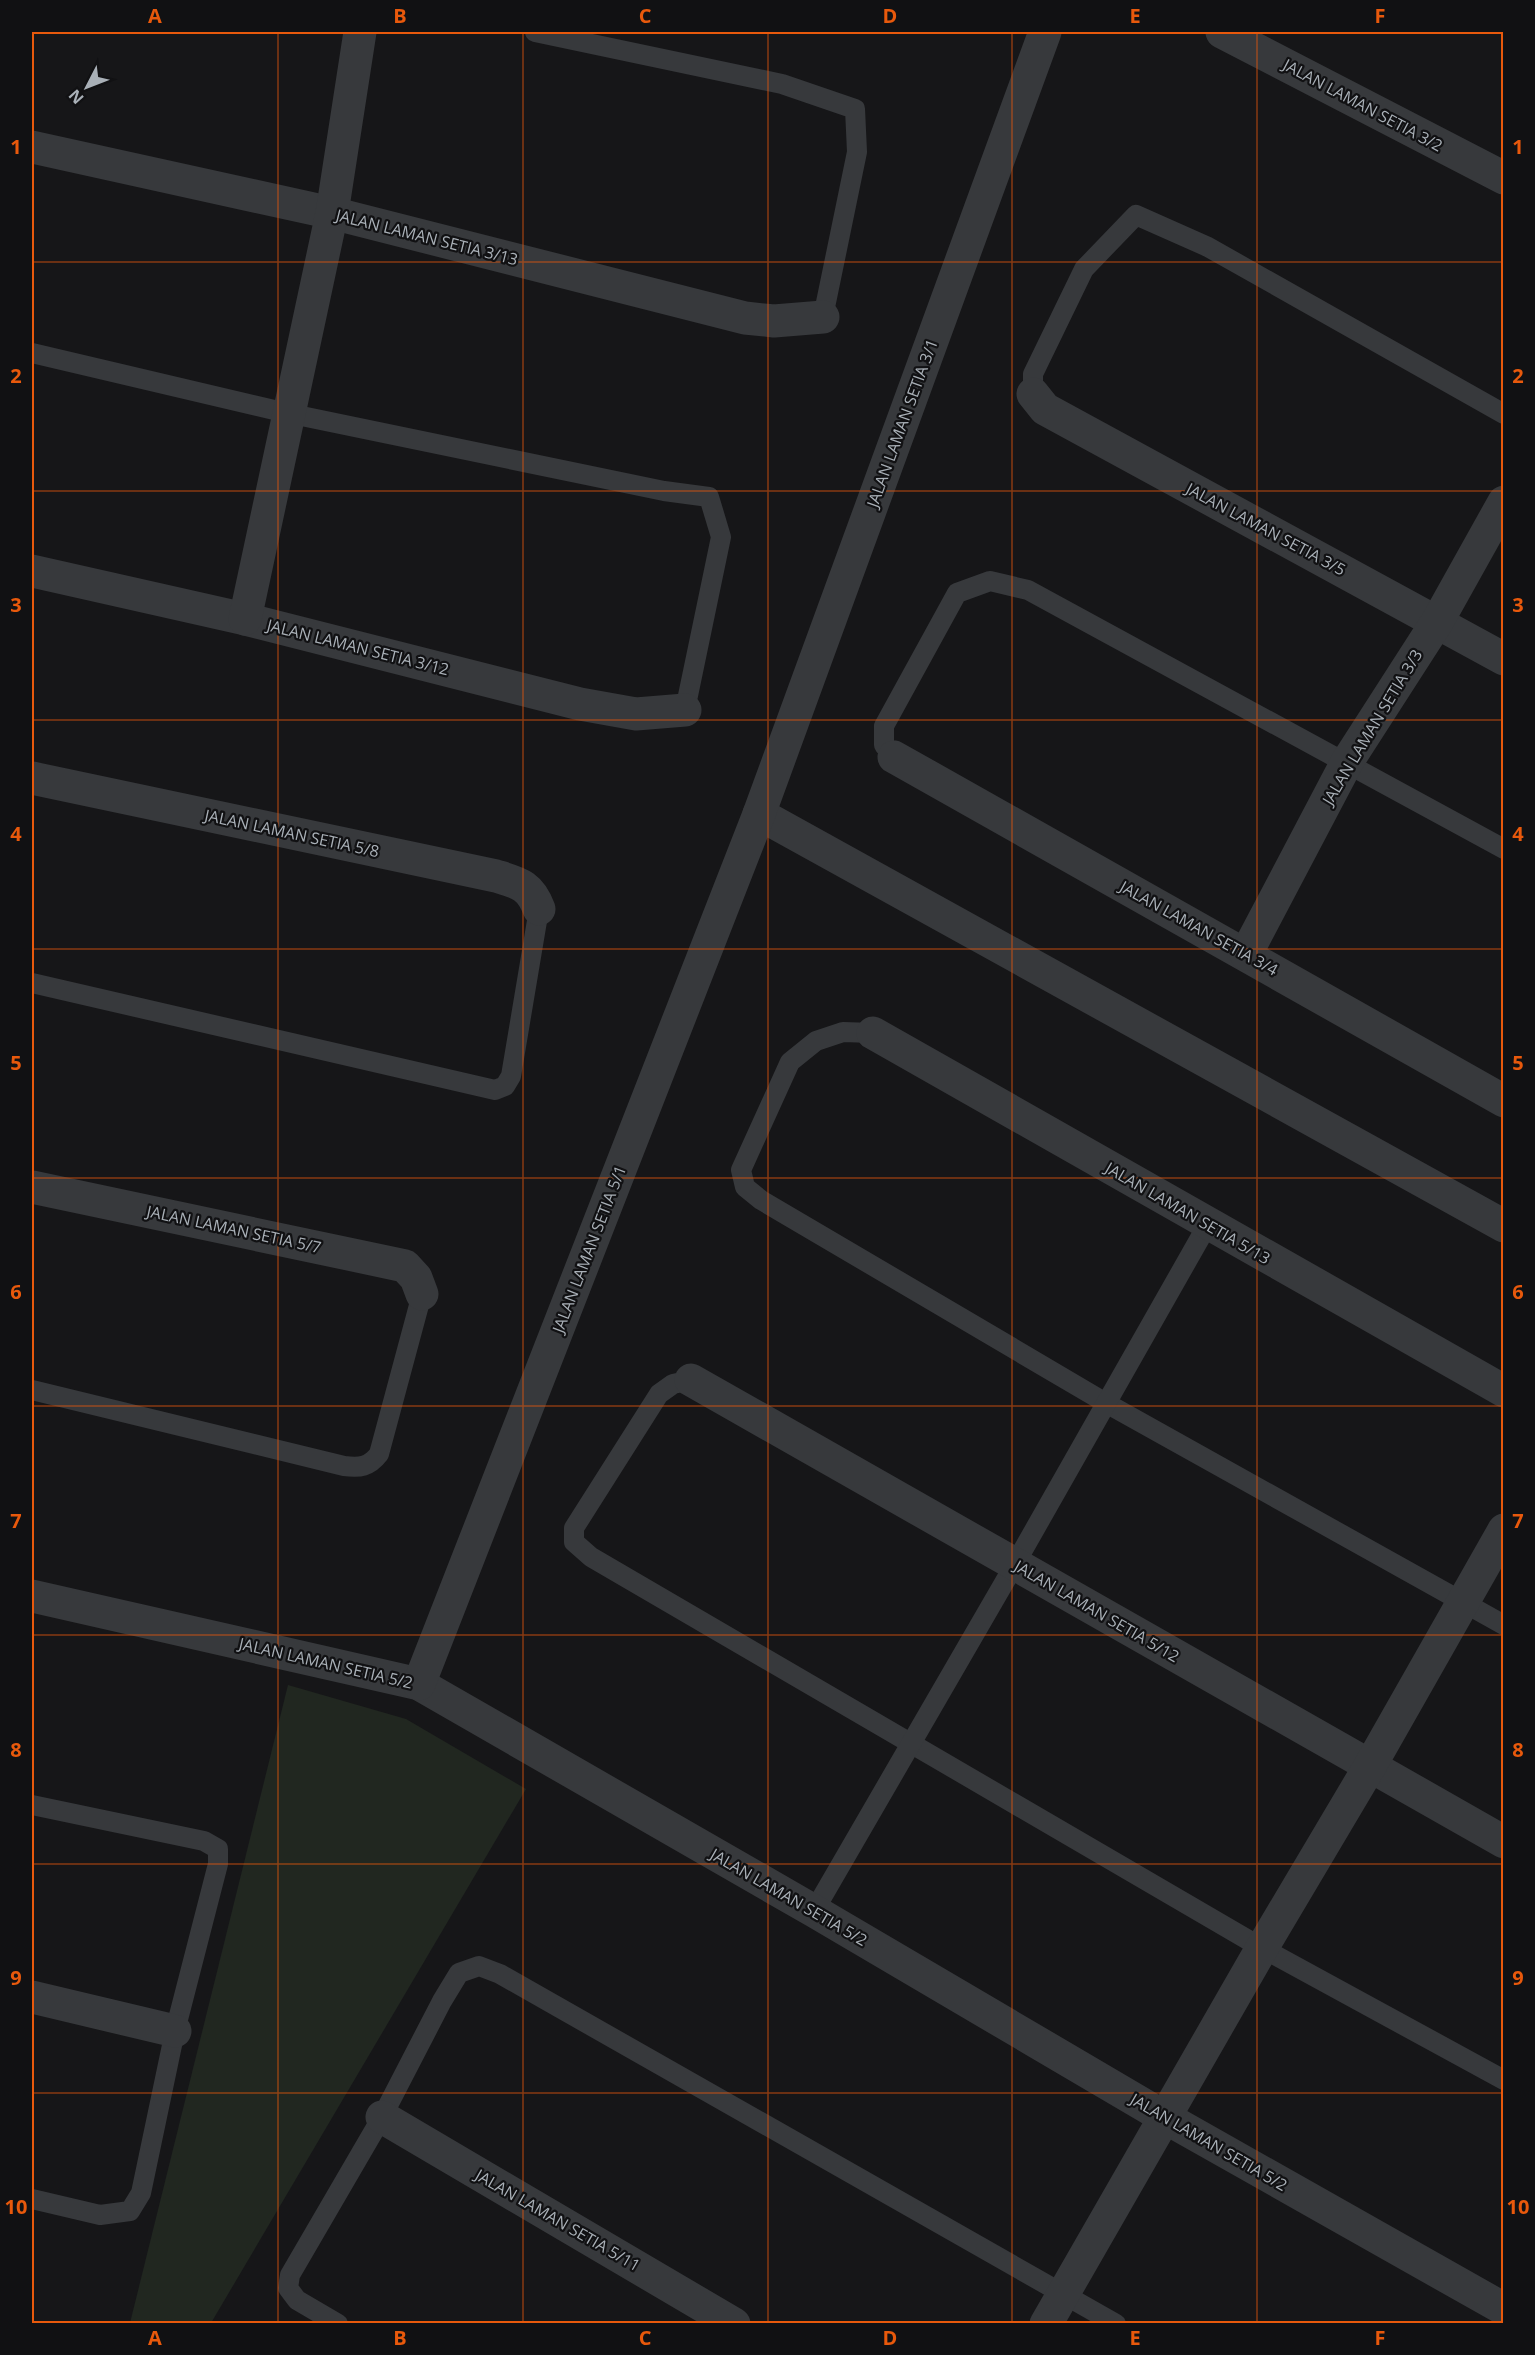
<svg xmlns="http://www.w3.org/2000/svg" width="1535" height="2355" font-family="'Open Sans',sans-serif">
  <rect width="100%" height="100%" fill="#161618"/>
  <!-- green -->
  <polygon fill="#212720" points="288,1685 406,1719 526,1789 211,2323 130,2323"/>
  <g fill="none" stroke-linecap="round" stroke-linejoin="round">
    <!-- service -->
    <g stroke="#37393c" stroke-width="20">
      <polyline points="535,32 782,84 855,109 857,152 823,317"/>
      <polyline points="32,353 287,413 664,491 709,497 721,537 685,710"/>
      <polyline points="1033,394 1033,374 1084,269 1136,215 1208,247 1504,414"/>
      <polyline points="894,757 884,745 884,726 957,593 990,581 1028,590 1504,849"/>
      <polyline points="32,983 495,1090 505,1086 511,1076 539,909"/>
      <polyline points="873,1033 843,1032 816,1041 790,1062 741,1170 745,1187 761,1200 1106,1403 1504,1625"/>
      <polyline points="691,1380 673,1384 659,1394 574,1528 574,1542 591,1557 1262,1948 1504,2080"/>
      <path d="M32 1390 344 1466C360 1468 369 1467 379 1454L422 1294"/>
      <polyline points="32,1805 204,1841 218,1849 218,1864 175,2031 141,2193 130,2211 100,2215 32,2199"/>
      <polyline points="814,1911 1015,1564 1208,1224"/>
      <polyline points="338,2324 297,2300 288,2288 290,2275 382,2117 442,2001 459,1973 479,1966 500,1974 1116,2324"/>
    </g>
    <!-- minor -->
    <g stroke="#37393c" stroke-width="33">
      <polyline points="1222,32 1504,178"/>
      <polyline points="32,147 332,213 745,318 774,321 823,317"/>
      <polyline points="1033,394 1045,409 1504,659"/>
      <polyline points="32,571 245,619 580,704 636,714 685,710"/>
      <polyline points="245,619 332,213 360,32"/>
      <polyline points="894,757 1504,1101"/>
      <path d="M32 778 496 876C519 883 530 885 539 909"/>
      <polyline points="1246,954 1347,762 1437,622 1504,502"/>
      <polyline points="873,1033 1504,1391"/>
      <polyline points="32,1187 405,1266 416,1278 422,1294"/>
      <polyline points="691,1380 1504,1842"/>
      <polyline points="32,1596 419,1684 814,1911 1166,2118 1504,2309"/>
      <polyline points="32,1997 175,2031"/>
      <polyline points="382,2117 734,2324"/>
      <polyline points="1046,2324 1262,1948 1370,1766 1504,1530"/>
    </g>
    <!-- tertiary -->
    <g stroke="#37393c" stroke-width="33">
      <polyline points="759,814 1504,1226"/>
      <polyline points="419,1684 759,814 1045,32"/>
    </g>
  </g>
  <!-- grid -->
  <path fill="none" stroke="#e8590c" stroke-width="1.5" stroke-opacity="0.55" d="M278 32V2324M523 32V2324M768 32V2324M1012 32V2324M1257 32V2324M32 262H1504M32 491H1504M32 720H1504M32 949H1504M32 1178H1504M32 1406H1504M32 1635H1504M32 1864H1504M32 2093H1504"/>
  <g text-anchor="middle" stroke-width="4.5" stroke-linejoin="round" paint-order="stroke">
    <!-- street labels -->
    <g font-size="16" fill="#a9b0b7" stroke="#111113">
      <text transform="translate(1363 105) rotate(28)" y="6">JALAN LAMAN SETIA 3/2</text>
      <text transform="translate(427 237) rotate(14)" y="6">JALAN LAMAN SETIA 3/13</text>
      <text transform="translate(902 423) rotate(-70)" y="6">JALAN LAMAN SETIA 3/1</text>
      <text transform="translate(1266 529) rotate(28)" y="6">JALAN LAMAN SETIA 3/5</text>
      <text transform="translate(358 647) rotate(14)" y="6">JALAN LAMAN SETIA 3/12</text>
      <text transform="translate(1372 727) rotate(-59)" y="6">JALAN LAMAN SETIA 3/3</text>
      <text transform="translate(292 833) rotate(12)" y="6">JALAN LAMAN SETIA 5/8</text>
      <text transform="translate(1199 928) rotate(29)" y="6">JALAN LAMAN SETIA 3/4</text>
      <text transform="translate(1188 1213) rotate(30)" y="6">JALAN LAMAN SETIA 5/13</text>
      <text transform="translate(234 1229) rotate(12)" y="6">JALAN LAMAN SETIA 5/7</text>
      <text transform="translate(589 1249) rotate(-69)" y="6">JALAN LAMAN SETIA 5/1</text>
      <text transform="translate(1097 1611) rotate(30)" y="6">JALAN LAMAN SETIA 5/12</text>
      <text transform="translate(326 1663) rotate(13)" y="6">JALAN LAMAN SETIA 5/2</text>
      <text transform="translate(789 1897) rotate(30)" y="6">JALAN LAMAN SETIA 5/2</text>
      <text transform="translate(1209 2142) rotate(30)" y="6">JALAN LAMAN SETIA 5/2</text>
      <text transform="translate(558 2220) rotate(30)" y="6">JALAN LAMAN SETIA 5/11</text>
    </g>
  </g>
  <!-- border -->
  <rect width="1535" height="2355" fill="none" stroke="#111113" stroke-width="66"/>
  <!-- north arrow -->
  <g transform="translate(87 87) rotate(228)" stroke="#111113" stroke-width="4.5" paint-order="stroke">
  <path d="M0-4.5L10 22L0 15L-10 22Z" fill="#a9b0b7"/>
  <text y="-9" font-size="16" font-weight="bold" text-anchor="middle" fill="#a9b0b7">N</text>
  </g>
  <rect x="33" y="33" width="1469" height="2289" fill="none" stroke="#e8590c" stroke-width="2"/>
  <g font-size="20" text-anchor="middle" font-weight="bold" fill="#e8590c">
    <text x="155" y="23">A</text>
    <text x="400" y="23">B</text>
    <text x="645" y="23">C</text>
    <text x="890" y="23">D</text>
    <text x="1135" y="23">E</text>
    <text x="1380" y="23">F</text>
    <text x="16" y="154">1</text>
    <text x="1518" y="154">1</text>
    <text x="16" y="383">2</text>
    <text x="1518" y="383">2</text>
    <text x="16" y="612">3</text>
    <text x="1518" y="612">3</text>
    <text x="16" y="841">4</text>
    <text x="1518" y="841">4</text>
    <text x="16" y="1070">5</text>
    <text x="1518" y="1070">5</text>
    <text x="16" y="1299">6</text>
    <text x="1518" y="1299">6</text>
    <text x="16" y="1528">7</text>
    <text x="1518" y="1528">7</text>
    <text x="16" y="1757">8</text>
    <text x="1518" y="1757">8</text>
    <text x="16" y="1985">9</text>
    <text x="1518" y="1985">9</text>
    <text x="16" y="2214">10</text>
    <text x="1518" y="2214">10</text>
    <text x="155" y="2345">A</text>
    <text x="400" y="2345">B</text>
    <text x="645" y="2345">C</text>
    <text x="890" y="2345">D</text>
    <text x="1135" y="2345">E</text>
    <text x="1380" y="2345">F</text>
  </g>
</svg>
